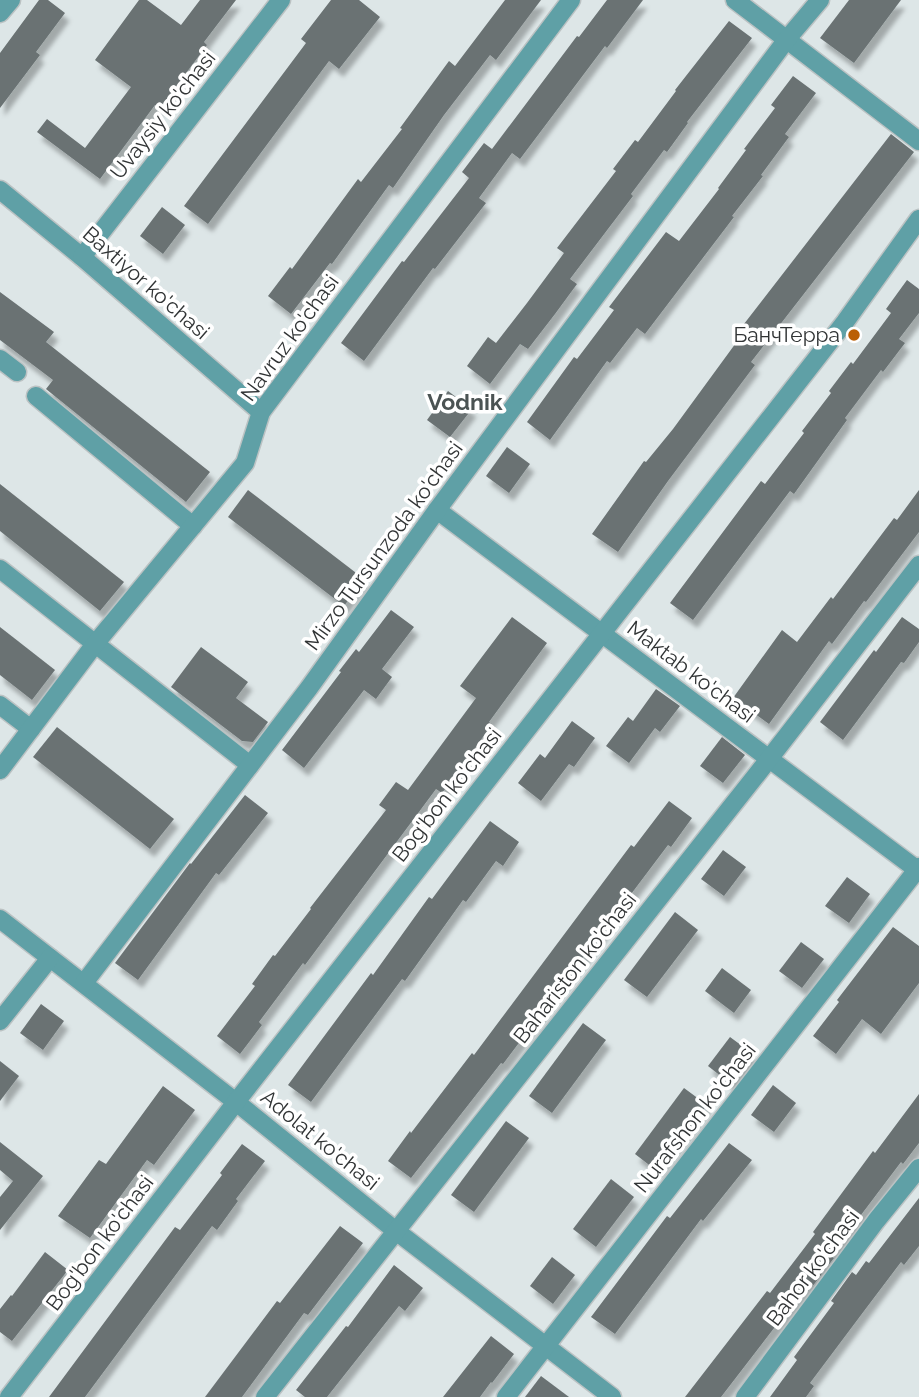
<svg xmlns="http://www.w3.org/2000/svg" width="919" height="1397" font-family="Raleway,sans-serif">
  <defs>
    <filter id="shadow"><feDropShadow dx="4.5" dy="8" stdDeviation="2" flood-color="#0004"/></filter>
  </defs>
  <rect width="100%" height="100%" fill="#dde6e7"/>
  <!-- building -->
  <g fill="#6a7273" filter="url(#shadow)">
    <polygon points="39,0 48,0 65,13 36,52 40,55 0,108 0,53"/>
    <polygon points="139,0 147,0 181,25 200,0 236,0 204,42 207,45 160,108 155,105 100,179 37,132 47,119 85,148 131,87 95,60"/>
    <polygon points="331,0 359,0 380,17 339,69 329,61 208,224 184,206 306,43 301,39"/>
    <polygon points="505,0 541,0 496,60 490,55 444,115 393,188 389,185 332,264 330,263 291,314 268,296 290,267 292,269 358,179 361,182 402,129 400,128 449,61 455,66"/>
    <polygon points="607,0 643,0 607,48 605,46 520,159 512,153 479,198 486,203 435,269 433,268 364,361 341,343 402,261 404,262 469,178 462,172 484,143 492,149 577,36 579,37"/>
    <polygon points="849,0 901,0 854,63 820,38"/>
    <polygon points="729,21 752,38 687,122 688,123 667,152 664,150 631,194 633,196 570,279 577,284 555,314 528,349 520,344 490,384 467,366 488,337 496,343 527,303 564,253 557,248 616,171 613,169 635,140 638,142 676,91 675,90"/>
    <polygon points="793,76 816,93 785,134 789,137 761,175 763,176 732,216 734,217 645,334 637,328 610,363 607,361 550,440 527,422 574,357 577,359 614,310 609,307 666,232 679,241 719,189 718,188 746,150 744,149 775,108 771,105"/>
    <polygon points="891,134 914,152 751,362 755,365 668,481 618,552 592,534 644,461 646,462 673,429 741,336 737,333"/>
    <polygon points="162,207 185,225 163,254 140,236"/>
    <polygon points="907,280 919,289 919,313 899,339 905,343 883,372 881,370 845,418 847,420 794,494 790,491 693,620 670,603 761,481 765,484 804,433 802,431 831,393 829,391 851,362 853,364 891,313 886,309"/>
    <polygon points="0,292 54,332 46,342 210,472 186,502 46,389 53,380 0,340"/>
    <polygon points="448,391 472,409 450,437 427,420"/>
    <polygon points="507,447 530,464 509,493 486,476"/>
    <polygon points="0,484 124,582 100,611 0,531"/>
    <polygon points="248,490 364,579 344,606 228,517"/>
    <polygon points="919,490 919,532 866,602 864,601 832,644 829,641 769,724 733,698 782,630 797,642 831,597 833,599 894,518 897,520"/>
    <polygon points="391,610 414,627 382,669 392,677 376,699 364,690 304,768 282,750 341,672 339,671 356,649 359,652"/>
    <polygon points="512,617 547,643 489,722 492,724 464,764 442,793 436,789 305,965 303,963 259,1022 262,1025 240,1054 217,1036 255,986 252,984 273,955 275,956 311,909 310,908 386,810 379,805 396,782 408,790 476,698 460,686"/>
    <polygon points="902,617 919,629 919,642 904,663 901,662 843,740 820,722 874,650 876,652"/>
    <polygon points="0,627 55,670 32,700 0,675"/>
    <polygon points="201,647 248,682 236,698 268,722 253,742 242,741 171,687"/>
    <polygon points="656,689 680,706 660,732 655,728 629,763 606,746 628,717 633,721"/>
    <polygon points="572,721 595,738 574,767 569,764 541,801 518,783 540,754 545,758"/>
    <polygon points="57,727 174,819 150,849 33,757"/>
    <polygon points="722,737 745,755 723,783 700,766"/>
    <polygon points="245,795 268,813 219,875 216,873 138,980 115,963 190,863 191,864"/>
    <polygon points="669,801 692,818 671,847 668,845 503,1064 501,1063 411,1178 388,1161 410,1131 411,1133 472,1053 474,1055 631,845 634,847"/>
    <polygon points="490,821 519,842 503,866 496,861 466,902 463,900 405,981 402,979 311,1102 288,1085 371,973 373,975 429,897 432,899"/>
    <polygon points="723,850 746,867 724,896 701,879"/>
    <polygon points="847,877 870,894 849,923 825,906"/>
    <polygon points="675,912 698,930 647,997 624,980"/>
    <polygon points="893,927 919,946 919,983 881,1034 862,1019 836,1054 813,1036 839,1002 837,1000"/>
    <polygon points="801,942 824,959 802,988 779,971"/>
    <polygon points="722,968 751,990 734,1013 705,991"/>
    <polygon points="41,1004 64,1021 43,1050 20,1033"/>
    <polygon points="583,1023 606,1040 552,1113 529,1096"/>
    <polygon points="730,1037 753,1054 731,1084 708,1066"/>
    <polygon points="0,1061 19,1076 0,1101"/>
    <polygon points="773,1085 796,1103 774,1132 751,1115"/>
    <polygon points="163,1086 195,1110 154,1165 147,1160 90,1238 58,1216 99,1160 106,1164"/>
    <polygon points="684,1088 707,1105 657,1171 635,1154"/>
    <polygon points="919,1094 919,1143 903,1164 901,1162 830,1256 834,1258 812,1287 808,1284 721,1397 685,1397 767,1291 770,1293 815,1234 813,1232 873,1151 875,1153"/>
    <polygon points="506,1121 529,1138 474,1212 451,1195"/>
    <polygon points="0,1142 43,1176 0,1230 0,1197 13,1181 0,1170"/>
    <polygon points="729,1143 752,1160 703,1221 701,1219 615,1334 591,1317 667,1216 670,1218"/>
    <polygon points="242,1144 265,1161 236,1199 238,1201 217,1230 212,1226 85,1397 49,1397 175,1227 180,1230 222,1175 220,1173"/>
    <polygon points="611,1179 634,1197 596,1247 573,1229"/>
    <polygon points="919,1198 919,1246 904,1265 901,1262 867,1307 810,1383 814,1386 806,1397 770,1397 797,1360 794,1357 834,1303 831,1301 852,1272 856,1275 866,1261 869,1263"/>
    <polygon points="340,1226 363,1243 308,1315 304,1313 242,1397 205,1397 277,1301 280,1303"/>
    <polygon points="45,1252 68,1270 12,1341 0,1332 0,1309 11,1295 12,1296"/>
    <polygon points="552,1257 575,1275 553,1304 530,1286"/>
    <polygon points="394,1265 423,1288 405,1311 399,1306 327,1397 305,1397 296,1390 346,1326 348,1327"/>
    <polygon points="491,1336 514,1354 492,1383 491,1382 480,1397 443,1397"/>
    <polygon points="541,1376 569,1397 525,1397"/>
  </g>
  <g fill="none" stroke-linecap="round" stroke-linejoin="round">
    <defs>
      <g id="minor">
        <polyline points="735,0 919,141"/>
        <polyline points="0,13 11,0"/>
        <polyline points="0,190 82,257 261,412"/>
        <polyline points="82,257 281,0"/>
        <polyline points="0,359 17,372"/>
        <polyline points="36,396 193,526"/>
        <polyline points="437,510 919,871"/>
        <polyline points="0,569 250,765"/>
        <polyline points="0,705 31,729"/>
        <polyline points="0,770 95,644 245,463 261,412 571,0"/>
        <polyline points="0,919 236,1102 396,1231 612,1397"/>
        <polyline points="84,983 309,688 437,510 787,39 820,0"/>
        <polyline points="0,1021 50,958"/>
        <polyline points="9,1397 236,1102 845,322 919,219"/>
        <polyline points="265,1397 769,759 919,565"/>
        <polyline points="506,1397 919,867"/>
        <polyline points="745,1397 876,1221 919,1168"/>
      </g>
    </defs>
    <!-- minor casing -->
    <use href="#minor" stroke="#bbc2c3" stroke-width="21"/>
    <!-- minor -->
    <use href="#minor" stroke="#5fa0a6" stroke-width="18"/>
  </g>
  <!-- markers -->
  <circle fill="#ba5f04" stroke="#fff" stroke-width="2.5" cx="854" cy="335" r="7"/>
  <g text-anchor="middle" stroke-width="7" stroke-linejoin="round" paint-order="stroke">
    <!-- street labels -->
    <g font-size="21" fill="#313435" stroke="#fff">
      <text transform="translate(163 115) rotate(-52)" y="7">Uvaysiy ko'chasi</text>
      <text transform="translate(146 283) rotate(41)" y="7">Baxtiyor ko'chasi</text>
      <text transform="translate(290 338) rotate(-54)" y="7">Navruz ko'chasi</text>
      <text transform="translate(384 546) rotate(-54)" y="7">Mirzo Tursunzoda ko'chasi</text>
      <text transform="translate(691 672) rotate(37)" y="7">Maktab ko'chasi</text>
      <text transform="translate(447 795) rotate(-52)" y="7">Bog'bon ko'chasi</text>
      <text transform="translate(575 968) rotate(-52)" y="7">Bahariston ko'chasi</text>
      <text transform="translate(695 1118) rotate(-52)" y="7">Nurafshon ko'chasi</text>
      <text transform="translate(320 1140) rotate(39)" y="7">Adolat ko'chasi</text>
      <text transform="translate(100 1243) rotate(-53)" y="7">Bog'bon ko'chasi</text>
      <text transform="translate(813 1268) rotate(-53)" y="7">Bahor ko'chasi</text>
    </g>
    <!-- poi labels -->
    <g font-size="21" fill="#313435" stroke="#fff" text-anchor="end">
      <text x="840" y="342">БанчТерра</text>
    </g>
    <!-- neighbourhood labels -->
    <g font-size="23" font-weight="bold" fill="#4b5353" stroke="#fff">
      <text x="465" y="410">Vodnik</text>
    </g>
  </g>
</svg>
